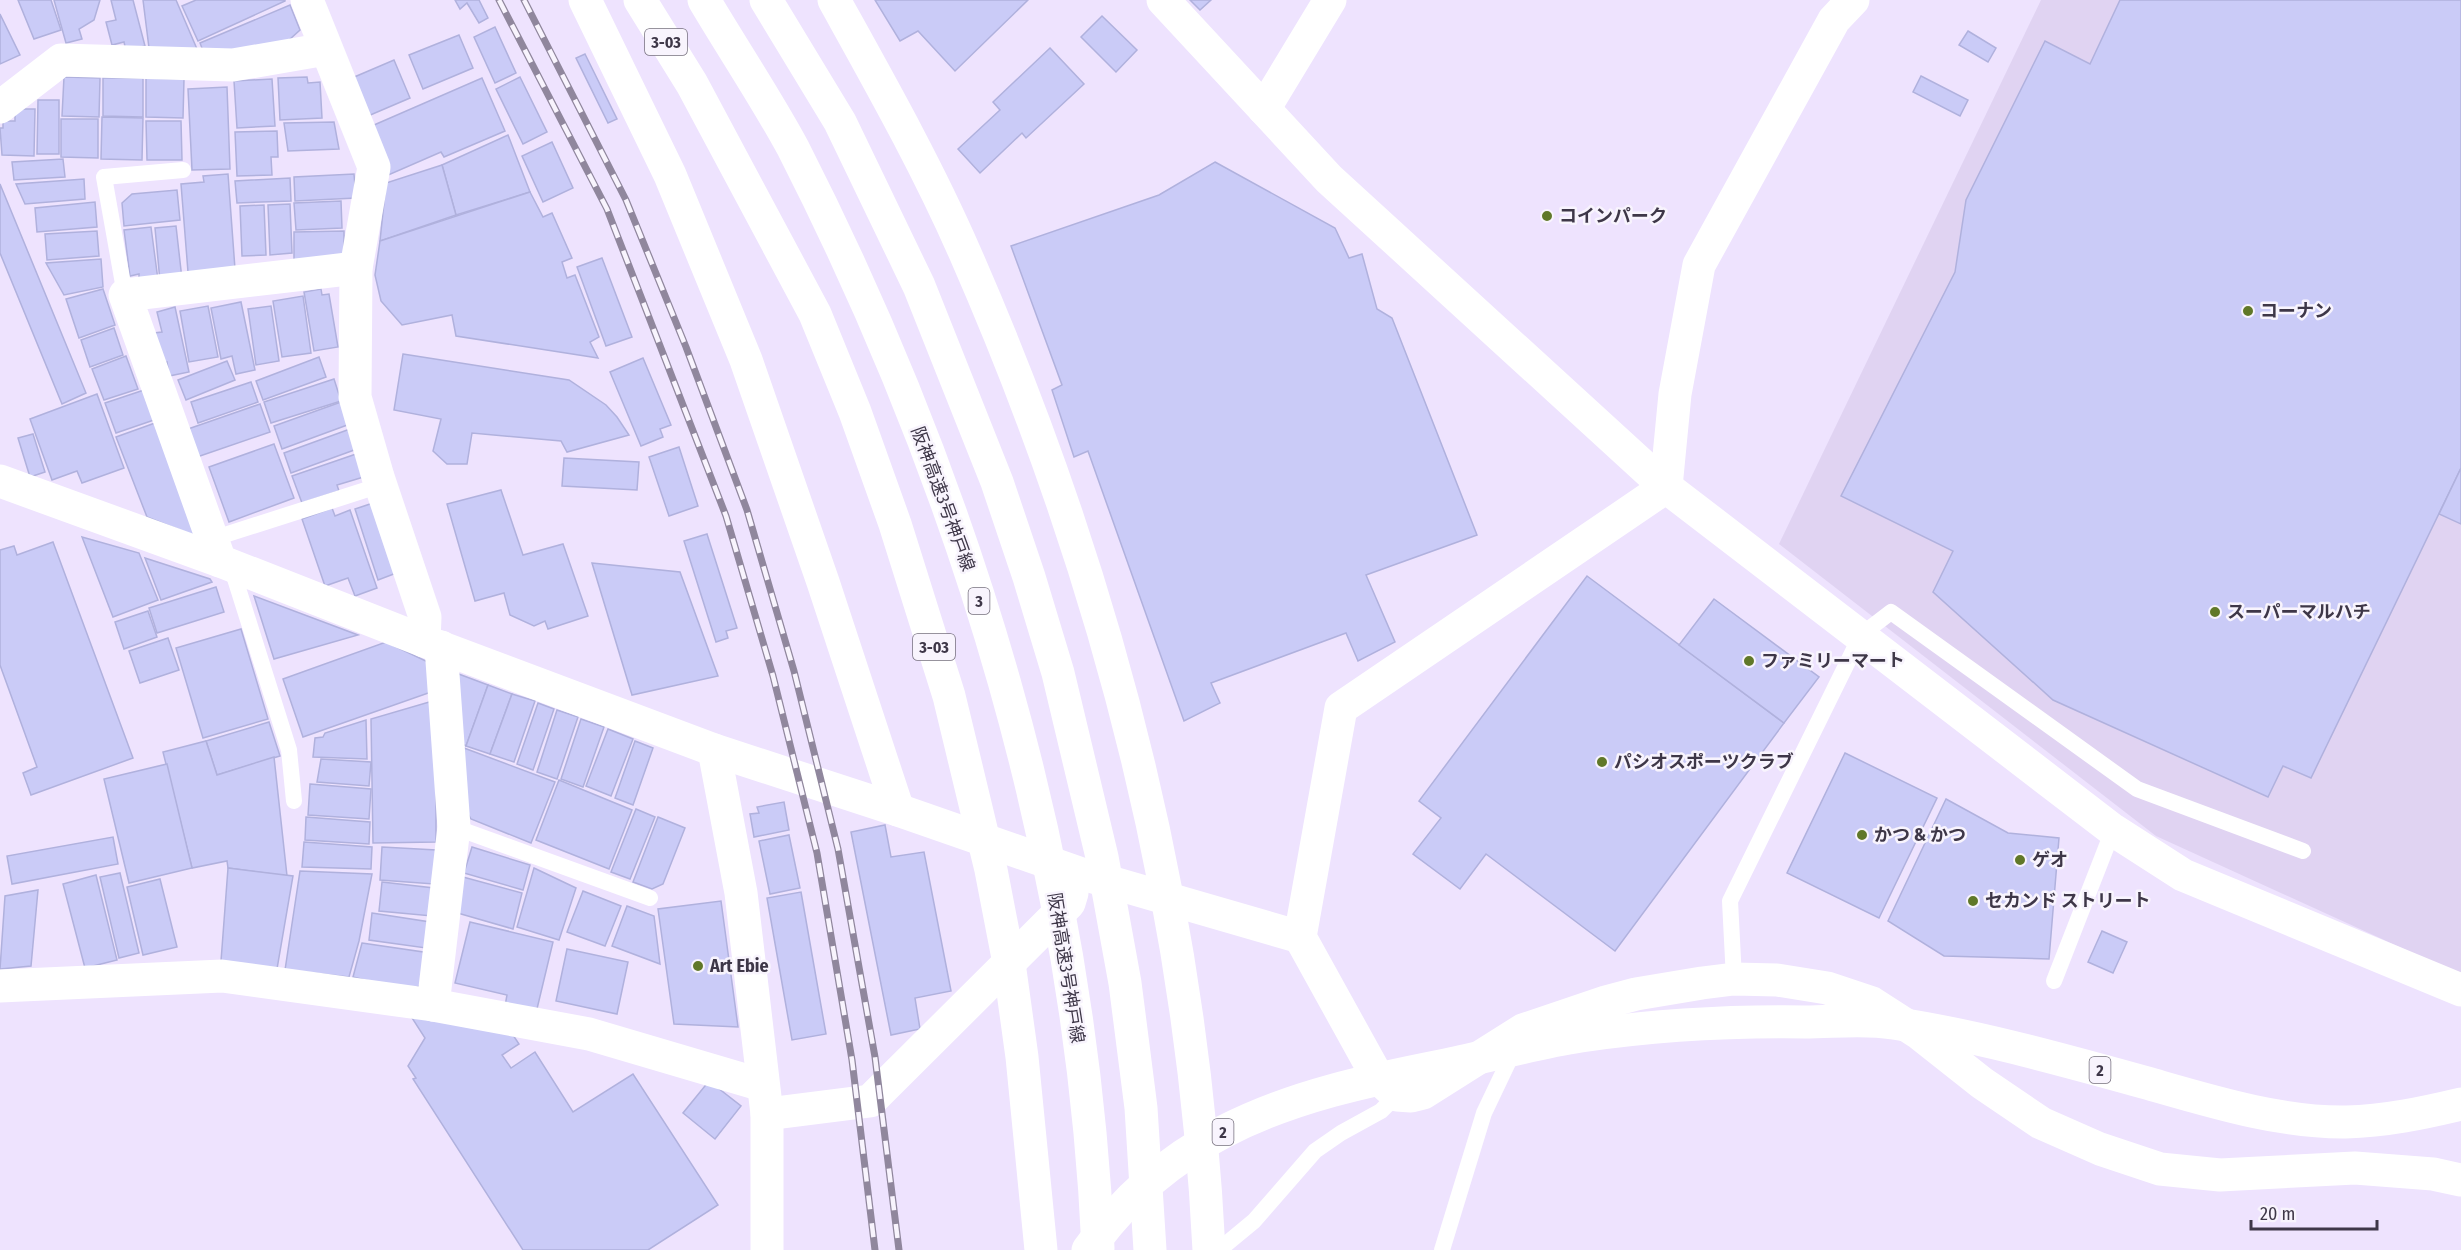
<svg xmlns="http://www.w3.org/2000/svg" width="2461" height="1250" font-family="'Fira Sans Condensed','Noto Sans JP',sans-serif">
  <rect width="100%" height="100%" fill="#eee3fe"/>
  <!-- built -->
  <polygon fill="#e0d3f2" points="2041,0 2461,0 2461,975 2156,836 1779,544"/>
  <!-- building -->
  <g fill="#cacbf7" stroke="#b0b1dd" stroke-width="1.5">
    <polygon points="18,0 51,0 61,30 34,39"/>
    <polygon points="54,0 100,0 94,20 79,29 82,39 66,43"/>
    <polygon points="111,0 133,0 145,46 126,51 124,42 112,45 106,22 116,20"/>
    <polygon points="143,0 176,0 200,56 150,56"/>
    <polygon points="196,0 285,0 285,1 198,41 182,6"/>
    <polygon points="455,0 479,0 488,18 479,23 467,3 460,9"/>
    <polygon points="875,0 1028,0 955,71 918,31 900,41"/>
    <polygon points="1190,0 1211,0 1200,10"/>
    <polygon points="2120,0 2461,0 2461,468 2311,778 2283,766 2268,797 2053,700 1933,592 1953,551 1841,496 1955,272 1966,200 2045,41 2090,64"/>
    <polygon points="290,5 300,30 279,49 205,56 200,43"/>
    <polygon points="0,14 20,55 0,64"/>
    <polygon points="1102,16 1137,50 1116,72 1081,37"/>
    <polygon points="495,27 516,73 495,83 474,37"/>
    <polygon points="1968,31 1996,48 1988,62 1959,45"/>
    <polygon points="459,35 473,68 423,89 409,55"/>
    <polygon points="1050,48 1084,84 1026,138 1022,133 980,173 958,149 1000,110 993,102"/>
    <polygon points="585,54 617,119 608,123 576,58"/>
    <polygon points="394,60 410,98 368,116 352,78"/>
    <polygon points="1921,76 1968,100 1960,116 1913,92"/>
    <polygon points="64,77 100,78 99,117 62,116"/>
    <polygon points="307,77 308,83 320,82 322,118 280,120 278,78"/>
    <polygon points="520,77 547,132 523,144 496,89"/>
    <polygon points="103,78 143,78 143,117 103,116"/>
    <polygon points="146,78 184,79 183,118 146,117"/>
    <polygon points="482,78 505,131 444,157 441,152 386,176 374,125"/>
    <polygon points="272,79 275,126 237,128 234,81"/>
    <polygon points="227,87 230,169 192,170 188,89"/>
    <polygon points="38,100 59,100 59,154 37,154"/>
    <polygon points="15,109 35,109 34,156 2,155 0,128 3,128 3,121 15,121"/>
    <polygon points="102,117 143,118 142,160 101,159"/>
    <polygon points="61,119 98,119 98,158 61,157"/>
    <polygon points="146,121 181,121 182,160 147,160"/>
    <polygon points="334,122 339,149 288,151 284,123"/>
    <polygon points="277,131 278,157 271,157 272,175 237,176 235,132"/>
    <polygon points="508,135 530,192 456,215 442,165"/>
    <polygon points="552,142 573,188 543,202 522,156"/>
    <polygon points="63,159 65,177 14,180 12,162"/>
    <polygon points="1215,162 1335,228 1349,258 1362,254 1377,309 1392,318 1477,535 1366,575 1395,642 1358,661 1346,633 1211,683 1220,703 1184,721 1088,451 1074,457 1052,390 1062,385 1011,246 1159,195"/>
    <polygon points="442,165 456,215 380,241 386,183"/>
    <polygon points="228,174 235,269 188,272 181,184 204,182 203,176"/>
    <polygon points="354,174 356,198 295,201 294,177"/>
    <polygon points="290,178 291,201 237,203 235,181"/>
    <polygon points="84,179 85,199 25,204 16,184"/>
    <polygon points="0,184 86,393 62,404 0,253"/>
    <polygon points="177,190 180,220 124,226 122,203 132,194"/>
    <polygon points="530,192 543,217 552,213 572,258 562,262 567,278 575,275 599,337 590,342 598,358 456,336 452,315 402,325 381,301 375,275 380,241"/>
    <polygon points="341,201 342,228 296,230 294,203"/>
    <polygon points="95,202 97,227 37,232 35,208"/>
    <polygon points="290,204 292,253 270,255 268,205"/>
    <polygon points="264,205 266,255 242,256 240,206"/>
    <polygon points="176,226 182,279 160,281 155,228"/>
    <polygon points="151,227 158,280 139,282 139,274 130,276 124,230"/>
    <polygon points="97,231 99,256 47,260 45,234"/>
    <polygon points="344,231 344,254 294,266 294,232"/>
    <polygon points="602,258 632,337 606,346 577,267"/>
    <polygon points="101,259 103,287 64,295 46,263"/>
    <polygon points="103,289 115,325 79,338 66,299"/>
    <polygon points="321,289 322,295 329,294 338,347 314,351 304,292"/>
    <polygon points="303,296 311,353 282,357 273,301"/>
    <polygon points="241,302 255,370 236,374 232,356 221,359 211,308"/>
    <polygon points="208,306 218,357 189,362 180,311"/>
    <polygon points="271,306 279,361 256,365 248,309"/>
    <polygon points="175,307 189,372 169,376 167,362 160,364 154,333 162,332 157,312"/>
    <polygon points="114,328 123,355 90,367 81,340"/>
    <polygon points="403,354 569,380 606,405 617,417 629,435 567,452 561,441 472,433 467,464 447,464 433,451 441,419 394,410"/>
    <polygon points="126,356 138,389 104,400 92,369"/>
    <polygon points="319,357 326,377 263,400 256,381"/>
    <polygon points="643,358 671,425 660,429 663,437 641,446 610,372"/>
    <polygon points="227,361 235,380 186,400 178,380"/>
    <polygon points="334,379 341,401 271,423 264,402"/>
    <polygon points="251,382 258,402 198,423 191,402"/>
    <polygon points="144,390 154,420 116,433 105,403"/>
    <polygon points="97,394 124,468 82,483 77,471 52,480 30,419"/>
    <polygon points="341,402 350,424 282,449 274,426"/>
    <polygon points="260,404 270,432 197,457 188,429"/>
    <polygon points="155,423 197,537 147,517 116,437"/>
    <polygon points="350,429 357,449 291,473 284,453"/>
    <polygon points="33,434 45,472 30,477 18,438"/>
    <polygon points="274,444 294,498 229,522 209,467"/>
    <polygon points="679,447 698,506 669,516 649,457"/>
    <polygon points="359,453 367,476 337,485 339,491 302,503 292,476"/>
    <polygon points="564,458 639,462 637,490 562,486"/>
    <polygon points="2461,468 2461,524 2439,514"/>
    <polygon points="501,490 523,555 563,544 588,616 548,629 545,621 534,626 510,615 504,593 475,601 447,504"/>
    <polygon points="376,502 399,572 378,580 355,509"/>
    <polygon points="332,508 335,516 350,510 377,588 355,596 348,578 325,586 302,519"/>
    <polygon points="707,534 737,628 726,631 728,638 716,642 684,541"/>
    <polygon points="82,537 139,553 158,600 113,617"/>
    <polygon points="53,542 133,758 31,795 23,773 37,767 0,665 0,550 14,546 17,555"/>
    <polygon points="145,558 210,579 212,582 161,600"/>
    <polygon points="592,563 680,572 718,676 632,695"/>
    <polygon points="1587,576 1784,723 1615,951 1486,854 1460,889 1413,854 1441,818 1419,801"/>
    <polygon points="216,587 224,612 157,633 149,608"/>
    <polygon points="254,596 358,635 274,659"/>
    <polygon points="1714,599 1819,677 1784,723 1679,645"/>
    <polygon points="148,611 157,637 124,649 115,622"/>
    <polygon points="241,629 268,719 203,738 176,648"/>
    <polygon points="168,638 179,670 140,683 129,651"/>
    <polygon points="386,642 430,663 434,691 303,737 283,679"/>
    <polygon points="456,673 488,685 466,746 460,743"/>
    <polygon points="488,685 512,694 490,754 466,746"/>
    <polygon points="512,694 535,701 514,762 490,754"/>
    <polygon points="436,700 436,842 373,843 371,719"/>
    <polygon points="538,703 554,709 533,770 517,764"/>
    <polygon points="557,710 578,717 557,779 537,772"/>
    <polygon points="581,719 604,727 583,787 561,779"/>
    <polygon points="366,720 367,759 313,757 315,738 323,737 325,733"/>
    <polygon points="269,722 280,756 217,775 206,741"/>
    <polygon points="608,729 633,739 611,796 586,786"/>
    <polygon points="206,741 217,775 274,757 287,876 228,868 227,861 192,868 163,752"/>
    <polygon points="635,741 653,748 633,805 615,798"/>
    <polygon points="464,748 555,782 531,843 471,819 462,803"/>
    <polygon points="1845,753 1937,798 1879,918 1787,873"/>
    <polygon points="321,759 371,762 369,786 317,782"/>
    <polygon points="167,764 192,868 129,883 104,779"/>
    <polygon points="559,780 632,810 609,869 536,840"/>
    <polygon points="310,784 371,789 369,819 308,815"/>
    <polygon points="1946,799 2008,833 2059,838 2049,959 1944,956 1888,921"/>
    <polygon points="784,802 789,830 754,837 750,814 759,813 757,807"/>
    <polygon points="636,809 655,817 630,879 611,872"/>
    <polygon points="306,817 370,822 369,844 305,840"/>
    <polygon points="658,817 685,828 663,884 652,889 633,882"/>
    <polygon points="885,825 891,857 924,852 951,991 915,998 920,1029 891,1035 851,832"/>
    <polygon points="789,835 800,888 770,894 759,841"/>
    <polygon points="113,837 118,864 12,884 7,856"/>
    <polygon points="304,842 372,847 371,869 302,867"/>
    <polygon points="382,847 436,850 434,884 380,880"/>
    <polygon points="472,847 530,865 523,890 464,873"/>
    <polygon points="228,868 293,876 277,969 221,961"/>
    <polygon points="534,868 576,888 559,940 517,927"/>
    <polygon points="300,871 372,874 359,941 349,977 285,970"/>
    <polygon points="120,873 139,953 119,958 100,877"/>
    <polygon points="96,875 117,960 85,968 63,884"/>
    <polygon points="463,877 522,893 513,929 454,912"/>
    <polygon points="160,879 177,947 143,955 127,887"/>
    <polygon points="382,882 434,888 432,916 379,911"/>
    <polygon points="38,890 31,966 0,969 5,896"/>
    <polygon points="583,891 621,906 605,946 567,932"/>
    <polygon points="801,892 826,1034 792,1040 767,898"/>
    <polygon points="721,901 738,1027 674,1024 658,909"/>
    <polygon points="627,906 654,916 660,964 612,946"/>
    <polygon points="372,913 430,922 426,948 369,940"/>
    <polygon points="470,922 553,942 536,1013 505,1006 507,995 455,983"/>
    <polygon points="2102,931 2127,942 2113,973 2088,962"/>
    <polygon points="362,943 430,953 424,984 409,991 353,977"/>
    <polygon points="567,949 628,962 617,1014 556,1001"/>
    <polygon points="405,1007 509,1029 519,1044 502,1055 511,1068 535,1052 573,1112 633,1074 718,1205 648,1250 523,1250 413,1079 416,1078 408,1066 425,1038"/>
    <polygon points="709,1081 741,1106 715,1139 683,1113"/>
  </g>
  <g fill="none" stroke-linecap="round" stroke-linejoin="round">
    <!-- lane -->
    <g stroke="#fff" stroke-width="16">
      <polyline points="125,295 104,177 183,170"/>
      <polyline points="212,539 381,485"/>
      <polyline points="231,566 289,750 294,801"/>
      <polyline points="454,827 650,898"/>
      <polyline points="1734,979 1730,901 1861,635 1891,612 2137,789 2303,851"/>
      <polyline points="2054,981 2113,830"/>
      <polyline points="1219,1250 1254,1221 1315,1151 1341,1133 1381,1111 1397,1095"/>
      <polyline points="1442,1250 1484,1113 1514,1050"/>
    </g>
    <!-- street -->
    <g stroke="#fff" stroke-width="33">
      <polyline points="307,0 374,167 356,268 355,397 378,477 425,617 424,641"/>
      <polyline points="585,0 670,175 746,360 823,582 898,810"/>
      <polyline points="1163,0 1329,179 1666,487 2113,830 2183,875 2461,990"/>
      <polyline points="0,107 61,60 233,65 326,49"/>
      <polyline points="0,481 220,561 424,641 714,750 898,810 1079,873 1300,937"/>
      <polyline points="1666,487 1341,708 1300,937 1378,1078 1397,1095 1411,1096 1423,1093 1523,1030 1606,1002 1636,994 1702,983 1734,979 1777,980 1827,988 1872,1003 1920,1034 1982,1083 2041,1123 2100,1149 2160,1169 2220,1175 2355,1168 2433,1174 2461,1180"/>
      <polyline points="1666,487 1675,394 1699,265 1834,20 1853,0"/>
      <polyline points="220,561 125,295 356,268"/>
      <polyline points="714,750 741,893 767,1114 767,1250"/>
      <polyline points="0,986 222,976 433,1005 589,1034 762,1085"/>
      <polyline points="433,1005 454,827 441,647"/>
      <polyline points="767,1114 870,1101 1069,903 1072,893"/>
    </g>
    <!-- secondary -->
    <polyline stroke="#fff" stroke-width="33" points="1264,109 1330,0"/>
    <!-- highway -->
    <g stroke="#fff" stroke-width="33">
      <polyline points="640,0 692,84 815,314 855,412 895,524 949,696 991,870 1009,963 1022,1057 1041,1250"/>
      <path d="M704 0C733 49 766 98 793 148 967 489 1081 865 1098 1248"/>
      <polyline points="766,0 840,122 919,286 997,482 1029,577 1058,673 1102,857 1125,983 1141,1108 1150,1250"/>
      <path d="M834 0C880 83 927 166 965 253 1104 570 1192 903 1209 1250"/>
      <path d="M1088 1250C1123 1200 1169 1160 1223 1132 1292 1096 1370 1080 1446 1065 1490 1056 1535 1043 1581 1036 1656 1025 1730 1021 1805 1022 1834 1022 1865 1018 1893 1023 1979 1036 2063 1060 2147 1083 2210 1101 2281 1123 2346 1122 2386 1121 2423 1113 2461 1104"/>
    </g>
    <defs>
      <g id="rail">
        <polyline points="499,0 607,209 726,516 773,676 817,853 852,1060 875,1250"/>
        <polyline points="524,0 626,200 686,347 747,510 794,671 838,849 875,1057 899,1250"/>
      </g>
    </defs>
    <!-- rail casing -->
    <use href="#rail" stroke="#90879d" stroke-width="7"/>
    <!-- rail -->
    <use href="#rail" stroke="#f8f4fd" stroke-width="4.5" stroke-dasharray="14" stroke-linecap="butt"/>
  </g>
  <!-- markers -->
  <g fill="#607829" stroke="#f8f4fd" stroke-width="2">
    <circle cx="1547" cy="216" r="6"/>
    <circle cx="2248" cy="311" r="6"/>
    <circle cx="2215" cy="612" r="6"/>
    <circle cx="1749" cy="661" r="6"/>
    <circle cx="1602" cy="762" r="6"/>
    <circle cx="1862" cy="835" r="6"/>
    <circle cx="2020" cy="860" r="6"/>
    <circle cx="1973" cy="901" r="6"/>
    <circle cx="698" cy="966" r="6"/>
  </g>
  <g text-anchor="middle" stroke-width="5" stroke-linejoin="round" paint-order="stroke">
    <!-- shield labels -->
    <g fill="#f8f4fd" stroke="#76707e" stroke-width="1.5">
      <rect x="645" y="29" width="42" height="26" rx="4.5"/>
      <rect x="968.5" y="588" width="21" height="26" rx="4.5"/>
      <rect x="913" y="634" width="42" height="26" rx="4.5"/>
      <rect x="2089.5" y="1057" width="21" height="26" rx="4.5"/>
      <rect x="1212.5" y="1119" width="21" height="26" rx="4.5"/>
    </g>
    <g font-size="16" font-weight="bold" fill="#3e3748">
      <text x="666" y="48">3-03</text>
      <text x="979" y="607">3</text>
      <text x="934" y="653">3-03</text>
      <text x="2100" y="1076">2</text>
      <text x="1223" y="1138">2</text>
    </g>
    <!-- poi labels -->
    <g font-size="18" font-weight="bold" fill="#3e3748" stroke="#f8f4fd" text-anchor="start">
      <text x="1559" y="222">コインパーク</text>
      <text x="2260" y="317">コーナン</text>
      <text x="2227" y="618">スーパーマルハチ</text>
      <text x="1761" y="667">ファミリーマート</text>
      <text x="1614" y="768">パシオスポーツクラブ</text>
      <text x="1874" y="841">かつ &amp; かつ</text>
      <text x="2032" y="866">ゲオ</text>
      <text x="1985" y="907">セカンド ストリート</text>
      <text x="710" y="972">Art Ebie</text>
    </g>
    <!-- street labels -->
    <g font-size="18" fill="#3e3748" stroke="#f8f4fd">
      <text transform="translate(943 499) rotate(70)" y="6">阪神高速3号神戸線</text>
      <text transform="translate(1066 968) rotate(81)" y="6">阪神高速3号神戸線</text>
    </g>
  </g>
  <!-- scale -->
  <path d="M2251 1220v9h126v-9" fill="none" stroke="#3e3748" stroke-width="3"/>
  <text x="2260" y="1220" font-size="18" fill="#3e3748" stroke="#f8f4fd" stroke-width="4.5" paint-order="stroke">20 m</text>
</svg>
